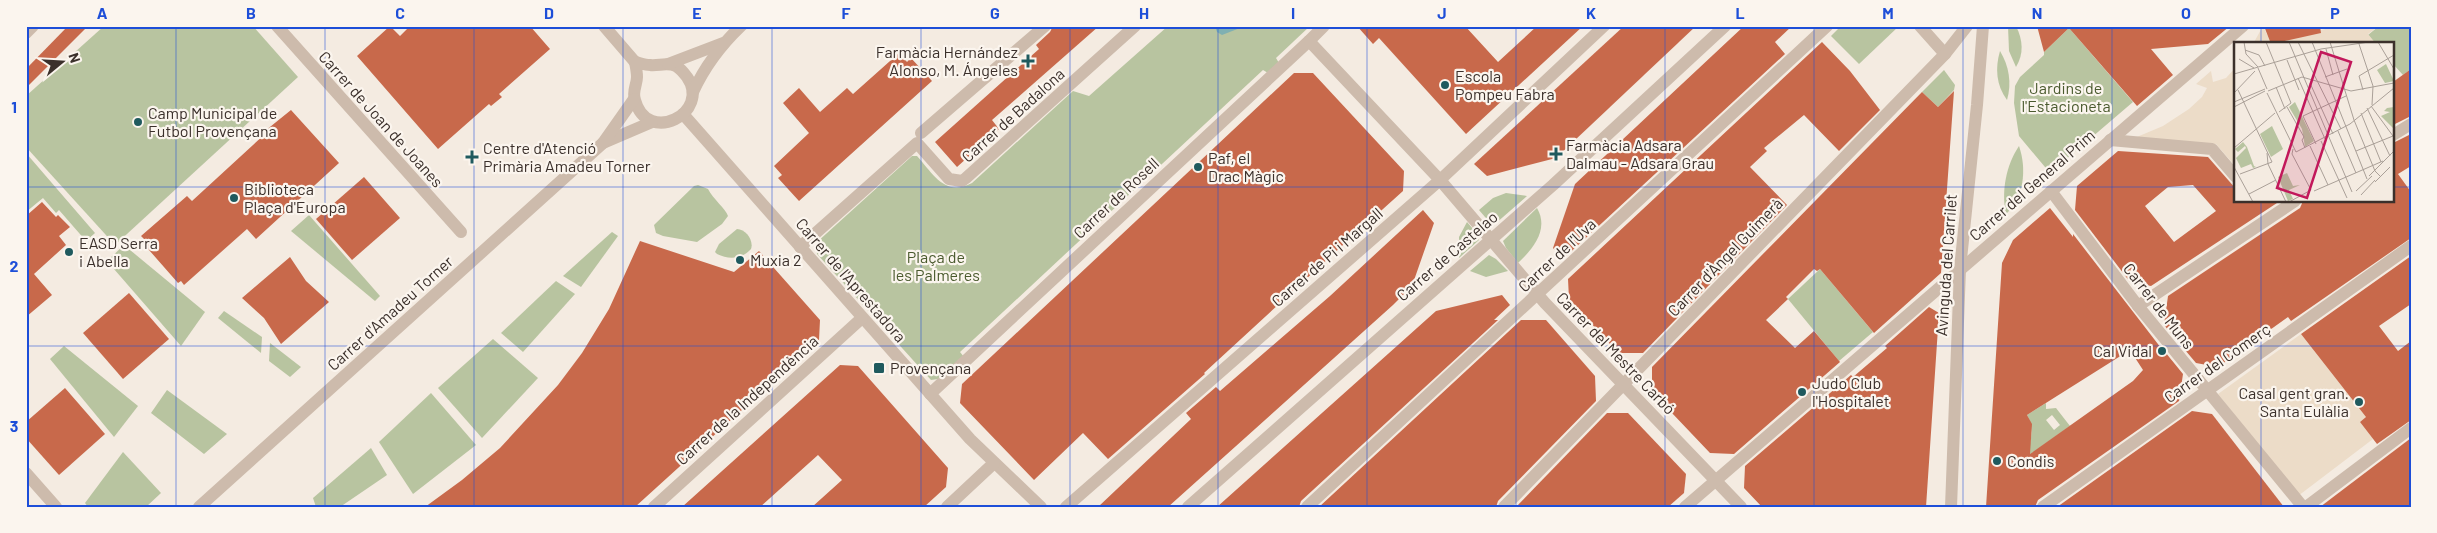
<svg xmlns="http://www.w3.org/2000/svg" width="2437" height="533" font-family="Barlow,sans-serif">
  <rect width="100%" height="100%" fill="#f4ebe1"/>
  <!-- green -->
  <g fill="#b8c4a0" fill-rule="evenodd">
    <polygon points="104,26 253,26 298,77 115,245 26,147 26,96"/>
    <path d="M1168 26H1310L1276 58 1279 63 1268 73 1263 70 960 352 964 357 938 379 931 380 817 254 816 243 912 156H917C934 175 945 197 972 183L1073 91 1089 96Z"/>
    <polygon points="1841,26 1899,26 1859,64 1831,36"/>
    <path d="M2008 26H2016C2023 40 2024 54 2016 67L2009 51Z"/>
    <polygon points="2379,26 2411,26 2411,69 2403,75 2393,64 2393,44 2376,44 2368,35"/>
    <polygon points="2069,28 2133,102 2050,173 2019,136 2014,103 2015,86 2020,77 2044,55 2044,52"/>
    <path d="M2000 51C2009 66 2012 83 2007 100 1996 85 1995 68 2000 51Z"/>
    <polygon points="1944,70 1955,85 1954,90 1938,107 1922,92"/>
    <path d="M2019 146C2027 169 2024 198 2006 214 2001 192 2006 165 2019 146Z"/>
    <polygon points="26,153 95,233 86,241 59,210 56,213 43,198 26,212"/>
    <path d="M698 185 708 189C713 199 726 209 728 216L722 224 697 242 663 236 656 233 654 225 694 186Z"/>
    <polygon points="1506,193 1527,196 1495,224 1493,222 1491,224 1479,210 1493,198"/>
    <path d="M1537 208C1549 229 1534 248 1518 263L1506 248 1503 241Z"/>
    <polygon points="309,215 380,296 375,301 291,231"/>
    <polygon points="1467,222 1479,236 1477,238 1479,240 1459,258 1459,237"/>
    <path d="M737 229C746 229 754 241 751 249 742 259 729 260 717 254L715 252 719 244Z"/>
    <polygon points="612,232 618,236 581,287 563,276"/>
    <polygon points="124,245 205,312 181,346 107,261"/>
    <polygon points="1489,255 1496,259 1508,271 1486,277 1470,271"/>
    <polygon points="1820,269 1873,332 1839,361 1788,299"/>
    <polygon points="556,281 575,294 523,352 501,333"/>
    <polygon points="224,311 262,337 261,353 218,318"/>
    <polygon points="493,339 538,378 482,438 438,388"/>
    <polygon points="270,343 301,367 290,377 269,361"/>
    <polygon points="64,346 138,406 114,437 50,359"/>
    <polygon points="167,390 227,434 204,454 151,413"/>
    <polygon points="431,393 476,445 413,494 379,442"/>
    <path d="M2046 403V409L2056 408 2070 426 2025 458C2031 444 2035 429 2027 415ZM2052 415 2060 425 2054 430 2046 420Z"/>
    <polygon points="371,448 387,475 340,507 316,507 313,498"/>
    <polygon points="123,452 161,493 146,507 88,507 85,503"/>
  </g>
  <!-- plaza -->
  <g fill="#ecdcc8">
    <polygon points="2263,26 2271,43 2337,26 2379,26 2368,34 2376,44 2253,44"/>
    <polygon points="2236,67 2236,167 2216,144 2132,139 2163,126 2189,109 2202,97 2207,88 2196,84 2211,71 2213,82 2226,78"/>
    <polygon points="2301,334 2366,417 2360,422 2373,439 2298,496 2218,394"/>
  </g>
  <!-- water -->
  <polygon fill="#7fb0b2" points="1215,26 1238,26 1240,28 1222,35 1217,32"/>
  <!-- building -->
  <g fill="#c8694b" fill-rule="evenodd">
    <polygon points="68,26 88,26 26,88 26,69"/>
    <polygon points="390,26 400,36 410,26 530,26 550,49 499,94 502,97 491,106 489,104 438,149 357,56"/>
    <polygon points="1053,26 1099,26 992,120 999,129 957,167 935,142 1039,49 1036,45 1050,32"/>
    <polygon points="1357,26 1465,26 1498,62 1537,26 1583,26 1466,134 1379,38 1373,44"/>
    <polygon points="1624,26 1696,26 1556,158 1487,176 1474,164"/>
    <polygon points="1744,26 1792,26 1775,42 1785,54 1563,259 1553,248 1575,184"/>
    <polygon points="2037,26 2230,26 2208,44 2151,49 2173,75 2137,106 2069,28 2044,52"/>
    <polygon points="2264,26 2320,26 2321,33 2271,44"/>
    <polygon points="1822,42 1850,71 1880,110 1839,151 1804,115 1764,148 1767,151 1750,167 1787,205 1643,353 1618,353 1569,299 1568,279"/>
    <polygon points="899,53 907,62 911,58 932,81 799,201 778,178 782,175 774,166 809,133 783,103 799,88 820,112 847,88 853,94"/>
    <polygon points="2411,69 2411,116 2393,125 2393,82"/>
    <polygon points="1294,73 1313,73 1404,171 1403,191 1343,245 1204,373 1205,374 1108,459 1083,433 1034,480 960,403 962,384"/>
    <polygon points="1954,91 1941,273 1874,333 1820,269 1817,271 1814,269 1786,297 1788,299 1766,320 1795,348 1814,331 1840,362 1734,454 1710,453 1652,392 1652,367 1922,92 1938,107"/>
    <polygon points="291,110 339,163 256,239 247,229 184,285 181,281 178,283 142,242 145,240 141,236 187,196 192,201 266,133 265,131"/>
    <polygon points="2411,134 2411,166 2398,174 2411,192 2411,238 2291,321 2288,317 2218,367 2196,363 2164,325 2168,296 2300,208 2303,201 2393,201 2393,143"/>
    <path d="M2118 151 2208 157 2236 189V201H2280L2151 286 2130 282 2075 210 2077 186ZM2193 185 2216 211 2174 242 2145 206 2168 187Z"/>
    <polygon points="364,177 400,218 352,260 316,219"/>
    <polygon points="42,202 56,217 58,215 70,227 59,236 66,245 34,274 52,295 26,317 26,216"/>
    <path d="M2050 208 2073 237V234L2161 348V347L2183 374 2179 401 2038 500 2035 507H1986L2002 263 2013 240ZM2130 350 2143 370 2133 381 2030 454 2032 424 2027 415Z"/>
    <polygon points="1423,210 1434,223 1412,286 1393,305 1168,507 1098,507 1191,419 1186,413 1216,387 1220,391 1330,296"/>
    <polygon points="640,241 734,272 759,251 820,320 819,340 635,507 425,507 462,480 500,448 558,385 582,353 609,309"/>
    <polygon points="2411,256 2411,304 2379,326 2398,351 2411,341 2411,420 2377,444 2360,422 2366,417 2301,334"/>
    <polygon points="290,257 306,281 329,302 281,344 264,318 242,298"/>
    <polygon points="129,293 169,339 123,379 83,333"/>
    <polygon points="1502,295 1510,305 1494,320 1498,320 1301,501 1299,507 1217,507 1436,311"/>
    <polygon points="1929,307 1939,313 1926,507 1762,507 1744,488 1745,466 1851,375 1853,377 1887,348 1885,346"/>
    <polygon points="1521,320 1546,320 1595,376 1596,401 1498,501 1496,507 1319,507"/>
    <polygon points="840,365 858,366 948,468 946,487 924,507 812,507 842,480 818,455 760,507 682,507"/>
    <polygon points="65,388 105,434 59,475 26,438 26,422"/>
    <polygon points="2192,411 2212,414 2284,507 2057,507"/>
    <polygon points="1607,413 1628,413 1686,474 1684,493 1668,507 1516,507"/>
    <polygon points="2411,438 2411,507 2320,507"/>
  </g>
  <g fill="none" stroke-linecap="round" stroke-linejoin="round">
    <!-- pedestrian -->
    <g stroke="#cdbbac" stroke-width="12">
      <polyline points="277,26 461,232"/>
      <polyline points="1309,41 1324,26"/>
      <polyline points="921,133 1045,26"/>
      <polyline points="2306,507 2411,428"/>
    </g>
    <!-- minor -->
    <g stroke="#cdbbac" stroke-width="12">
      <polyline points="604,26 635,62"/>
      <polyline points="1920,26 1945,54"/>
      <polyline points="26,33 33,26"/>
      <polyline points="683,114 970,439 1041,507"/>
      <polyline points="2393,135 2411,124"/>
      <polyline points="2110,140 2212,149 2236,177"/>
      <polyline points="2051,191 2138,306 2303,507"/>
      <polyline points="800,247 917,143 949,179 962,181 966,178 1135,26"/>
      <polyline points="2138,306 2295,201"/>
      <polyline points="930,394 1309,41 1440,180 1545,303 1741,507"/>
      <polyline points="26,473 56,507"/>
      <polyline points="654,507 862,318"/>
      <polyline points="947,507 994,463"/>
      <polyline points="1066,507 1440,180 1604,26"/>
      <polyline points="1188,507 1553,185 1725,26"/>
      <polyline points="1307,507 1827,26"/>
      <polyline points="1504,507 1945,54 1967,26"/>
      <polyline points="1685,507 2243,26"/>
      <polyline points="2043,507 2411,246"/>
    </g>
    <!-- tertiary -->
    <g stroke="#cdbbac" stroke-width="12">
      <path d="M635 62C640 63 645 65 650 65 659 66 667 62 676 66 681 69 684 73 687 77 712 113 647 146 635 100 632 91 637 85 637 77 637 72 636 67 635 62Z"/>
      <polyline points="668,64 723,43"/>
      <path d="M693 92C705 66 720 46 741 26"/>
      <polyline points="603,143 652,122"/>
      <polyline points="199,507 603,143 634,99"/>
      <polyline points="1951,507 1960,269 1977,105 1983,26"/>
    </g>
  </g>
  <!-- grid -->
  <path fill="none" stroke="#1d4ed8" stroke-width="1" stroke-opacity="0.55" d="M176 26V507M325 26V507M474 26V507M623 26V507M772 26V507M921 26V507M1070 26V507M1218 26V507M1367 26V507M1516 26V507M1665 26V507M1814 26V507M1963 26V507M2112 26V507M2261 26V44M26 187H2236M2393 187H2411M2261 201V507M26 346H2411"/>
  <!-- markers -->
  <g fill="#1f5a5e" stroke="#fbf5ee" stroke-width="2">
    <path d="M1025.5 53.5h5v5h5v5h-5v5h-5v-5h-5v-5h5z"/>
    <circle cx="1445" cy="85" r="5"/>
    <circle cx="138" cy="122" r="5"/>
    <path d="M1553.5 146.5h5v5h5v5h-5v5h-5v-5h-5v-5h5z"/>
    <path d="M469.5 149.5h5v5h5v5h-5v5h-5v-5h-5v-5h5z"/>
    <circle cx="1198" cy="167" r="5"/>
    <circle cx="234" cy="198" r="5"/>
    <circle cx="69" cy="252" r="5"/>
    <circle cx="740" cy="260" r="5"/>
    <circle cx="2162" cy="351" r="5"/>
    <rect x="873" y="362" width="12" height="12" rx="2.5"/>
    <circle cx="1802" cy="392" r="5"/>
    <circle cx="2359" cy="402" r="5"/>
    <circle cx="1997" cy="461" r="5"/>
  </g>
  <g text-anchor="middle" stroke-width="4.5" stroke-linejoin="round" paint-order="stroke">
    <!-- poi labels -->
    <g font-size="16" fill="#3b302b" stroke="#fbf5ee" text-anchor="start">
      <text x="1018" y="58" text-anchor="end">Farmàcia Hernández<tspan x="1018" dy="18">Alonso, M. Ángeles</tspan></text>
      <text x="1455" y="82">Escola<tspan x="1455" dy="18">Pompeu Fabra</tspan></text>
      <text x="148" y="119">Camp Municipal de<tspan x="148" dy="18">Futbol Provençana</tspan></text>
      <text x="1566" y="151">Farmàcia Adsara<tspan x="1566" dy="18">Dalmau - Adsara Grau</tspan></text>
      <text x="483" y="154">Centre d'Atenció<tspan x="483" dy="18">Primària Amadeu Torner</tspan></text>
      <text x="1208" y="164">Paf, el<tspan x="1208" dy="18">Drac Màgic</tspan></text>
      <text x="244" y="195">Biblioteca<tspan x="244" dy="18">Plaça d'Europa</tspan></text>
      <text x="79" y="249">EASD Serra<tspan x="79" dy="18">i Abella</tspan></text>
      <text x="750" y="266">Muxia 2</text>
      <text x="2152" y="357" text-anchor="end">Cal Vidal</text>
      <text x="890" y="374">Provençana</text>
      <text x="1812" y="389">Judo Club<tspan x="1812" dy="18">l'Hospitalet</tspan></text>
      <text x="2349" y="399" text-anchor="end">Casal gent gran.<tspan x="2349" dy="18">Santa Eulàlia</tspan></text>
      <text x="2007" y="467">Condis</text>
    </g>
    <!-- park labels -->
    <g font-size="16" fill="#4a5a2e" stroke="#fbf5ee">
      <text x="2066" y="94">Jardins de<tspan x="2066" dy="18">l'Estacioneta</tspan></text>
      <text x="936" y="263">Plaça de<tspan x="936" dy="18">les Palmeres</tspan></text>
    </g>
    <!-- street labels -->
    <g font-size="16" fill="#3b302b" stroke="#fbf5ee">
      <text transform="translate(1013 115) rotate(-42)" y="6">Carrer de Badalona</text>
      <text transform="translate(381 119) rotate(48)" y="6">Carrer de Joan de Joanes</text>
      <text transform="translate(2032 185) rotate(-41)" y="6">Carrer del General Prim</text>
      <text transform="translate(1116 198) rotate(-43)" y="6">Carrer de Rosell</text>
      <text transform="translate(1557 255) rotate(-43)" y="6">Carrer de l'Uva</text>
      <text transform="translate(1447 256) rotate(-41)" y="6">Carrer de Castelao</text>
      <text transform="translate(1327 257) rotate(-41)" y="6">Carrer de Pi i Margall</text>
      <text transform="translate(1725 257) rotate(-46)" y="6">Carrer d'Àngel Guimerà</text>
      <text transform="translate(1946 265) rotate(-86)" y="6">Avinguda del Carrilet</text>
      <text transform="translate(851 280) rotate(49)" y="6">Carrer de l'Aprestadora</text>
      <text transform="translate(2159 306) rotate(52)" y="6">Carrer de Muns</text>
      <text transform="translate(390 313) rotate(-42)" y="6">Carrer d'Amadeu Torner</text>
      <text transform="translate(1616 353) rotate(46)" y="6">Carrer del Mestre Carbó</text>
      <text transform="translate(2217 363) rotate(-35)" y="6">Carrer del Comerç</text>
      <text transform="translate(747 400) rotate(-42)" y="6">Carrer de la Independència</text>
    </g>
  </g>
  <!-- overview -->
  <g transform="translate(2234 42)">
    <rect width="160" height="160" fill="#f4ebe1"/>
    <path d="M152 22 160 39 151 41 143 28ZM61 60 80 99 71 105 68 87 55 65ZM160 65V87L147 74 156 70 150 69 153 66ZM38 84 49 107 37 115 26 92ZM9 100 13 105 20 124 22 125 19 126 17 122 7 126 2 116 12 106 11 104 4 110 1 107ZM53 131 59 144 66 143 55 148 59 157 54 159 44 135Z" fill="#b8c4a0"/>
    <path fill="none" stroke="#aaa098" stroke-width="1" d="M10 0 12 12 24 25M32 0 57 61 45 70M55 0 118 150M64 0 107 87M78 0 133 137M96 0 120 78 141 129 146 134M144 0 160 27M125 2 139 44 138 63M92 7 99 33M11 8 25 13 31 24M5 17 20 26M53 18 65 48M24 26 33 47M0 32 87 7 135 0M91 35 113 27M64 36 91 97M76 41 99 92M42 45 51 67M4 48 38 120 6 132M129 48 125 34 160 13M34 49 68 35 117 49 160 41M0 51 21 29M33 51 62 110M0 60 31 47M137 64 159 94M0 65 31 49M53 65 70 95 68 98 71 106M133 66 156 114M127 71 147 120M104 89 122 131M87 99 113 156M82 102 69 74 112 54M76 104 94 143M0 106 41 71M59 107 58 112 77 148M122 109 159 94M62 110 116 82 160 46M33 111 34 122 52 160M0 125 19 160M135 134 160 109M141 140 156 125M80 149 149 119M122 149 138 134M15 152 42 138M127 153 141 138M55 160 77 148"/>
    <path fill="#c2185b" fill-opacity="0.15" stroke="#c2185b" stroke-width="2.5" d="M87 10 117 20 73 156 43 146Z"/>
    <rect width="160" height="160" fill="none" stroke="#3b302b" stroke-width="2.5"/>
  </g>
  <!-- border -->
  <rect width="2437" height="533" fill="none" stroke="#fbf5ee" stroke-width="55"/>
  <!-- north arrow -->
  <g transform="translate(62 62) rotate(72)" stroke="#fbf5ee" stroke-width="4" paint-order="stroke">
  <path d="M0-4L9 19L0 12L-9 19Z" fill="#3b302b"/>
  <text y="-8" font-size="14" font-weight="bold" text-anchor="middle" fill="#3b302b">N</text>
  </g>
  <rect x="28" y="28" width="2382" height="478" fill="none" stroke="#1d4ed8" stroke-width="2"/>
  <g font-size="16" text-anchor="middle" font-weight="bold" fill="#1d4ed8">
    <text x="102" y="19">A</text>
    <text x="251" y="19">B</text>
    <text x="400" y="19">C</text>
    <text x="549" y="19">D</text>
    <text x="697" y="19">E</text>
    <text x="846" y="19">F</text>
    <text x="995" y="19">G</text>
    <text x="1144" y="19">H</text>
    <text x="1293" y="19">I</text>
    <text x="1442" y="19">J</text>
    <text x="1591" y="19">K</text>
    <text x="1740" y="19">L</text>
    <text x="1888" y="19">M</text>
    <text x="2037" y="19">N</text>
    <text x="2186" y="19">O</text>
    <text x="2335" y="19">P</text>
    <text x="14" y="113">1</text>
    <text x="14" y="272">2</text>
    <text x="14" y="432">3</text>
  </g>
</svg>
